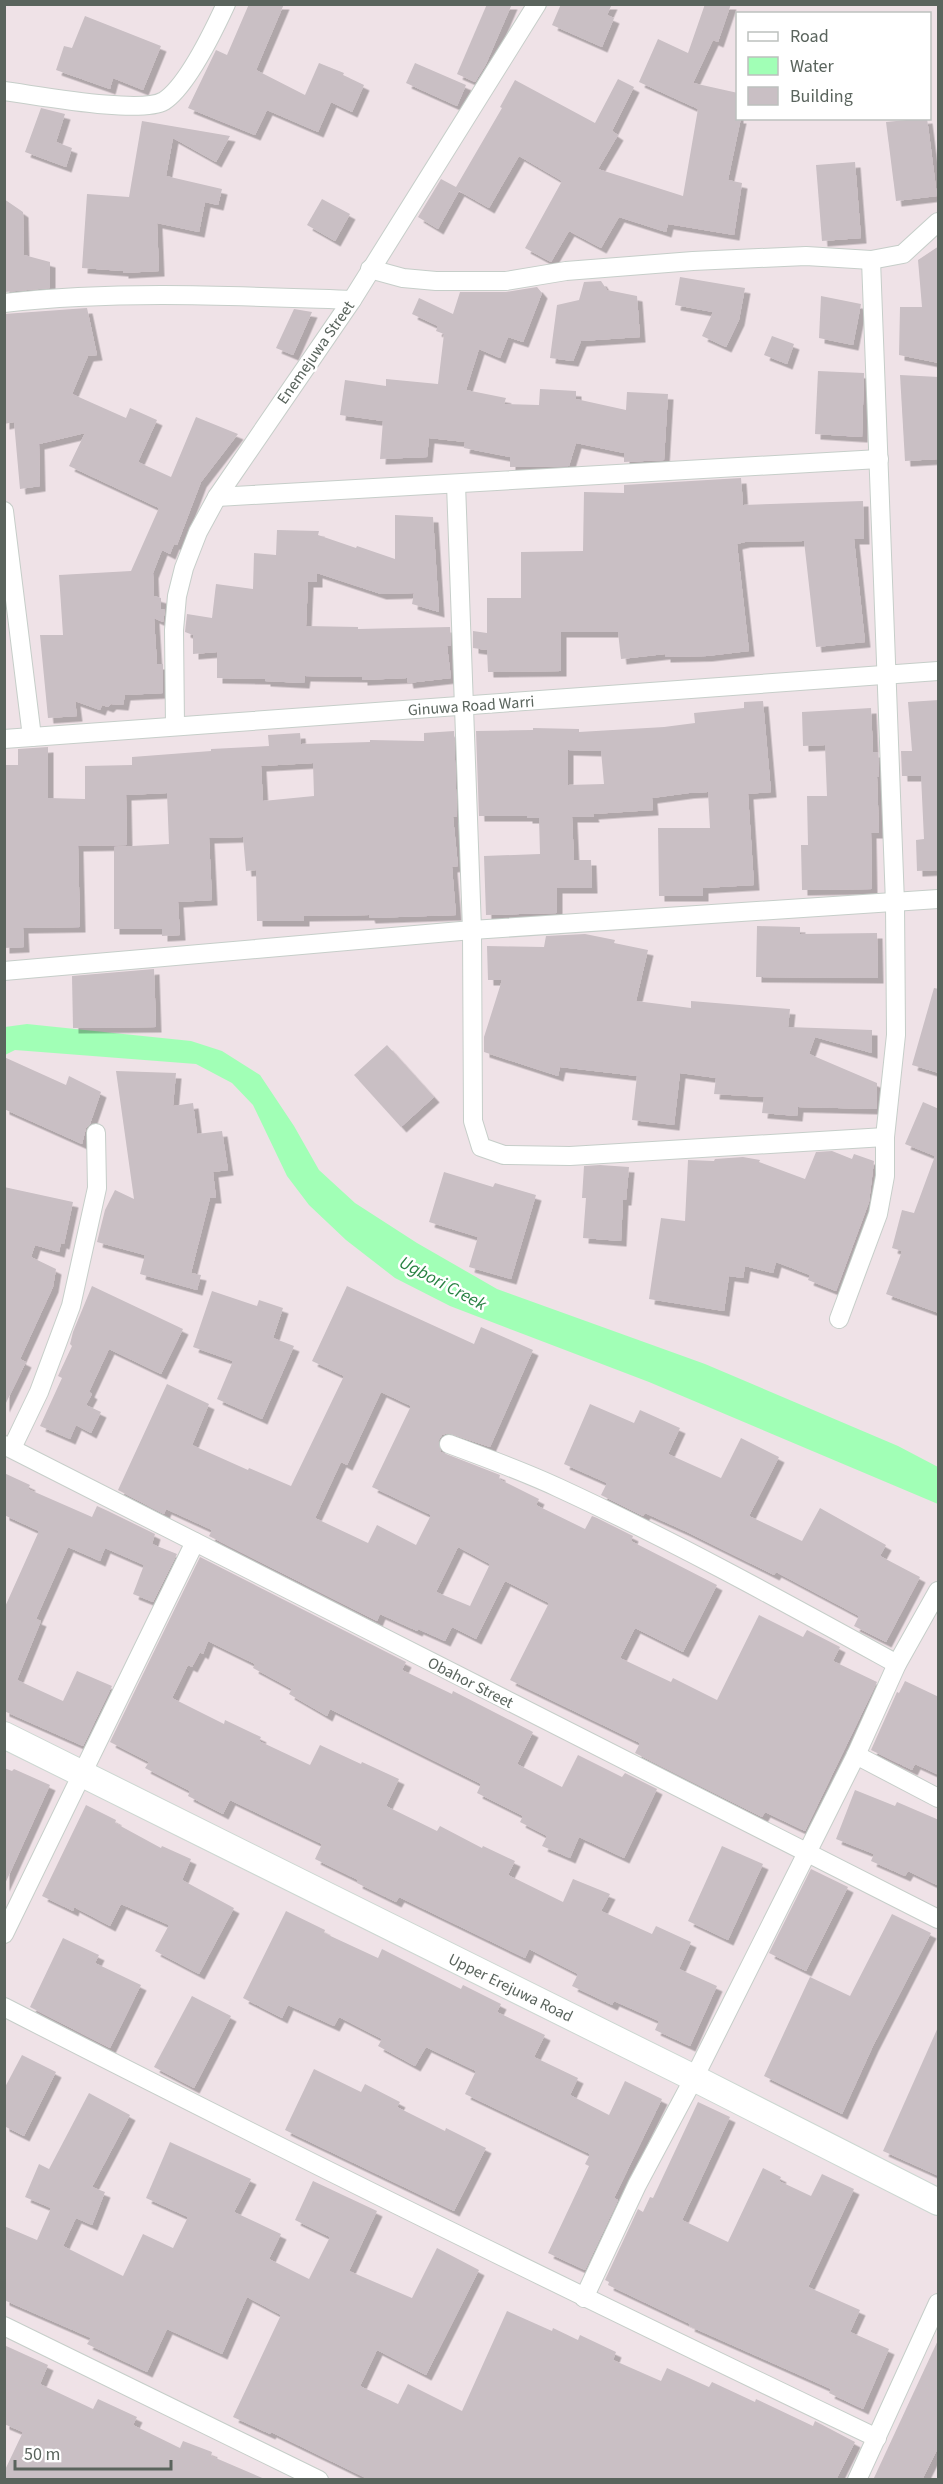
<svg xmlns="http://www.w3.org/2000/svg" width="943" height="2484" font-family="'Source Sans 3',sans-serif">
  <defs>
    <filter id="shadow"><feDropShadow dx="5.5" dy="5.5" stdDeviation="0" flood-color="#0004"/></filter>
  </defs>
  <rect width="100%" height="100%" fill="#efe2e7"/>
  <!-- water -->
  <polygon fill="#a1ffb6" points="27,1024 191,1041 222,1051 260,1075 294,1126 319,1170 355,1203 417,1243 497,1289 705,1364 898,1446 938,1467 938,1504 649,1382 450,1306 395,1278 346,1240 309,1205 287,1176 253,1105 232,1083 196,1064 15,1050 5,1055 5,1027"/>
  <!-- building -->
  <g fill="#c9bfc4" fill-rule="evenodd" filter="url(#shadow)">
    <polygon points="249,4 284,4 256,70 305,95 319,63 344,73 343,75 364,85 352,112 331,102 318,132 267,110 255,135 188,108 216,50 227,55"/>
    <polygon points="487,4 512,4 486,64 475,82 457,74"/>
    <polygon points="561,4 612,4 607,15 614,18 602,47 552,25"/>
    <polygon points="705,4 731,4 718,42 713,40 693,83 738,93 738,118 741,118 728,180 742,183 734,235 668,224 666,232 619,217 601,248 569,231 551,262 525,248 562,181 519,156 489,208 459,191 438,229 418,217 441,179 456,187 502,108 500,107 515,80 595,123 618,79 634,87 612,131 618,135 598,169 683,196 698,109 639,82 658,39 688,53"/>
    <polygon points="85,16 161,46 143,90 113,78 110,89 56,70 64,46 72,48"/>
    <polygon points="415,63 466,85 457,106 406,83"/>
    <polygon points="41,108 65,114 56,142 72,148 66,167 25,152"/>
    <polygon points="927,118 937,196 896,201 886,122"/>
    <polygon points="142,121 230,136 216,162 173,138 166,176 222,189 218,205 205,202 199,232 157,223 159,271 123,273 123,271 82,268 87,194 129,197"/>
    <polygon points="855,162 861,238 822,241 816,165"/>
    <polygon points="4,199 23,212 24,255 50,262 50,288 4,292"/>
    <polygon points="322,199 350,214 335,241 307,225"/>
    <polygon points="939,246 939,363 899,355 900,307 922,307 918,260"/>
    <polygon points="680,277 745,288 739,320 726,347 702,336 713,312 675,305"/>
    <polygon points="601,281 607,290 637,296 640,337 581,341 573,361 550,358 557,305 579,300 584,282"/>
    <polygon points="537,287 542,293 523,342 508,337 500,358 479,349 466,390 506,398 504,404 539,405 540,389 576,391 576,399 626,410 627,392 668,394 664,460 624,462 624,453 576,443 569,466 510,467 510,457 464,448 465,442 429,438 427,457 380,459 383,421 340,415 345,380 386,386 386,379 438,384 444,334 436,331 438,326 412,314 419,298 453,314 460,292 506,292"/>
    <polygon points="821,296 861,304 853,345 819,338"/>
    <polygon points="87,308 97,355 88,356 72,394 126,418 130,408 157,420 138,462 171,477 196,417 238,434 201,482 177,545 174,544 170,554 162,550 153,573 154,596 161,598 161,609 165,610 163,622 154,618 157,664 163,664 163,693 125,695 123,705 111,704 108,707 102,705 100,710 75,701 77,716 48,718 40,635 63,635 59,575 131,571 159,508 69,466 85,433 39,444 40,486 20,489 14,422 4,424 4,314"/>
    <polygon points="294,309 312,312 293,355 276,348"/>
    <polygon points="772,336 794,344 787,364 764,355"/>
    <polygon points="818,371 864,373 862,437 815,434"/>
    <polygon points="900,375 939,377 939,459 905,461"/>
    <polygon points="741,478 743,505 863,501 864,539 854,539 865,642 816,647 804,541 745,542 737,544 749,651 707,656 665,657 665,654 621,659 618,632 561,632 561,671 488,672 487,650 473,648 473,631 487,633 487,598 521,598 521,552 583,551 584,492 624,493 624,485"/>
    <polygon points="395,515 433,517 439,612 412,604 414,593 381,594 317,573 317,582 308,582 306,626 358,627 358,629 450,627 451,646 447,646 451,678 408,683 407,678 362,680 362,677 305,676 304,683 265,681 265,679 217,678 217,652 193,654 193,635 185,632 187,614 212,618 216,584 253,589 254,553 276,555 277,530 319,531 318,535 356,548 357,546 395,559"/>
    <polygon points="939,700 939,870 917,871 916,840 924,839 921,776 902,776 901,751 912,751 908,702"/>
    <path d="M763 701 771 792 748 794 754 885 703 888V896H659L658 828H710L708 792 689 793 652 798 653 810 593 814 594 817H572L574 860H591L592 888H557V913L486 915 484 856 540 854 539 818H527V816H479L476 731 533 730V728L579 729V732L664 727 695 723 694 713 744 708V702ZM568 750 601 751 604 784 568 785Z"/>
    <polygon points="871,708 873,752 878,752 879,777 877,777 879,833 871,833 872,889 802,890 801,845 808,845 807,796 827,796 825,745 803,746 802,712"/>
    <path d="M454 731 457 817H453L458 866 452 867 456 915 370 918 369 915 304 916V921H257L256 870 246 871 243 837 209 838 212 900 178 902 180 935 162 936V929H114V847L169 844 167 793 126 795 127 845 78 846 80 927 23 928 24 947 4 948V765H18V749L48 747V798L85 799V766L132 765V757L211 751V749L269 746 268 735 300 733 301 744 370 742V740L424 741V733ZM313 763 314 796 263 801 261 766Z"/>
    <polygon points="757,926 800,927 800,934 877,933 878,978 756,977"/>
    <polygon points="585,934 615,940 614,943 648,950 636,1001 691,1008 691,1001 790,1009 788,1027 872,1030 872,1053 815,1037 809,1054 877,1083 877,1109 798,1107 797,1116 762,1113 764,1097 714,1094 716,1078 680,1073 674,1125 632,1120 637,1076 560,1067 558,1076 484,1052 484,1037 502,980 488,980 487,946 544,947 546,936"/>
    <polygon points="154,969 156,1027 73,1028 72,976"/>
    <polygon points="934,988 939,989 939,1073 912,1065"/>
    <polygon points="387,1045 434,1097 401,1127 354,1075"/>
    <polygon points="4,1057 66,1085 69,1076 101,1092 90,1124 86,1128 82,1144 4,1109"/>
    <polygon points="116,1071 176,1073 173,1106 193,1103 197,1134 222,1131 228,1170 213,1172 216,1198 210,1198 191,1273 201,1275 197,1290 140,1274 145,1255 97,1242 105,1210 115,1190 134,1199"/>
    <polygon points="923,1102 939,1109 939,1313 886,1294 902,1251 892,1248 902,1210 914,1213 935,1156 905,1144"/>
    <polygon points="832,1151 852,1159 854,1154 874,1161 869,1202 836,1291 808,1280 810,1275 776,1262 773,1273 745,1266 743,1278 729,1276 724,1311 649,1299 661,1218 685,1221 688,1160 714,1161 715,1159 743,1157 760,1160 759,1162 805,1179 816,1152"/>
    <polygon points="600,1165 629,1167 626,1200 623,1200 621,1241 583,1238 586,1198 582,1198 584,1166"/>
    <polygon points="444,1172 493,1187 495,1183 536,1195 511,1279 469,1267 478,1237 429,1222"/>
    <polygon points="4,1187 73,1202 64,1244 61,1243 59,1252 35,1245 31,1257 56,1269 53,1287 20,1359 26,1362 4,1407"/>
    <polygon points="92,1286 183,1329 161,1374 109,1349 89,1392 92,1394 86,1405 101,1412 91,1433 76,1425 70,1439 40,1426 62,1378 58,1376 72,1346 70,1344 73,1332"/>
    <path d="M347 1286 474 1344 481 1327 533 1350 490 1447 448 1433 442 1435 438 1441 441 1452 500 1475 499 1479 539 1499 536 1505 585 1529 592 1516 597 1518 633 1536 631 1541 717 1585 683 1652 635 1628 620 1658 671 1682 673 1678 717 1700 759 1615 803 1637 807 1630 840 1647 833 1661 877 1682 805 1831 765 1812 762 1817 635 1753 640 1743 510 1680 549 1603 505 1581 476 1639 452 1627 445 1641 418 1629 417 1631 380 1614 377 1621 209 1536 212 1530 166 1509 164 1514 118 1490 167 1384 209 1404 192 1445 248 1470 249 1468 291 1486 344 1376 312 1361ZM381 1392 411 1406 372 1487 431 1515 416 1545 377 1525 368 1543 315 1518 341 1462 347 1465ZM458 1547 490 1564 470 1606 436 1592Z"/>
    <polygon points="212,1291 257,1306 259,1300 283,1308 273,1338 294,1346 262,1419 217,1399 233,1361 193,1347"/>
    <polygon points="590,1404 634,1423 640,1410 680,1428 668,1454 721,1478 741,1438 779,1457 749,1516 802,1541 820,1508 886,1545 880,1556 920,1577 886,1642 854,1626 859,1616 776,1572 774,1575 685,1531 645,1513 643,1516 601,1495 607,1483 564,1464"/>
    <polygon points="4,1473 30,1485 28,1489 92,1517 97,1506 108,1511 155,1534 152,1544 177,1554 153,1602 133,1594 144,1565 105,1548 100,1561 68,1547 36,1619 41,1621 17,1680 63,1701 77,1671 112,1686 83,1746 4,1711 4,1609 39,1531 4,1515"/>
    <polygon points="200,1557 406,1662 402,1670 452,1694 453,1691 533,1732 517,1764 562,1787 578,1755 622,1777 625,1773 657,1789 624,1858 579,1837 570,1858 542,1846 547,1836 520,1822 523,1816 477,1793 481,1784 330,1709 327,1716 289,1694 292,1689 253,1668 255,1664 208,1641 203,1654 200,1652 192,1667 188,1665 172,1698 224,1724 225,1720 261,1737 259,1741 310,1765 320,1745 361,1764 362,1762 399,1779 386,1806 437,1831 440,1826 482,1848 483,1846 515,1861 508,1875 563,1902 573,1879 610,1894 601,1911 652,1934 656,1926 691,1942 679,1969 717,1986 690,2046 655,2030 659,2021 614,2001 612,2005 572,1986 578,1974 529,1949 525,1958 399,1897 396,1902 357,1883 358,1880 315,1859 322,1844 230,1800 223,1814 188,1796 190,1791 145,1768 149,1762 110,1742"/>
    <polygon points="905,1681 939,1697 939,1775 915,1764 912,1770 871,1750 897,1692 899,1693"/>
    <polygon points="4,1768 12,1771 14,1769 50,1785 4,1886"/>
    <polygon points="855,1790 895,1806 897,1802 939,1820 939,1886 908,1871 905,1876 871,1861 874,1854 836,1839"/>
    <polygon points="86,1805 116,1820 115,1823 161,1848 162,1846 191,1859 182,1880 234,1908 199,1974 155,1951 169,1925 121,1904 110,1926 74,1907 73,1911 42,1896"/>
    <polygon points="722,1846 763,1864 728,1940 688,1921"/>
    <polygon points="811,1869 848,1887 806,1971 769,1953"/>
    <polygon points="286,1911 325,1930 324,1933 378,1958 382,1949 461,1989 463,1985 501,2004 497,2012 545,2035 534,2057 578,2078 570,2095 609,2115 625,2081 662,2099 614,2198 618,2200 585,2270 548,2253 589,2166 585,2164 590,2154 465,2094 476,2071 426,2047 415,2066 378,2046 382,2039 339,2017 334,2026 288,2005 282,2018 243,1998"/>
    <polygon points="892,1914 931,1933 873,2046 842,2114 764,2076 810,1977 850,1996"/>
    <polygon points="63,1938 99,1955 95,1963 141,1985 110,2048 30,2007"/>
    <polygon points="192,1996 231,2016 194,2088 154,2067"/>
    <polygon points="939,2025 939,2176 883,2151"/>
    <polygon points="22,2055 56,2072 24,2136 4,2126 4,2089"/>
    <polygon points="314,2069 361,2092 365,2084 400,2102 397,2107 445,2131 446,2128 486,2148 454,2211 285,2130"/>
    <polygon points="89,2093 130,2115 92,2187 105,2192 92,2225 76,2218 63,2246 123,2276 143,2234 173,2248 188,2217 146,2198 170,2142 251,2179 234,2212 281,2234 269,2259 309,2279 330,2237 295,2220 313,2181 377,2211 349,2271 412,2298 437,2248 479,2270 426,2375 377,2350 360,2386 398,2404 408,2384 462,2411 507,2311 552,2331 553,2328 578,2340 580,2335 616,2352 613,2360 661,2381 667,2368 709,2387 712,2382 755,2402 756,2399 813,2426 815,2421 855,2442 836,2480 370,2480 271,2432 270,2434 233,2417 281,2315 247,2297 222,2354 167,2329 147,2372 87,2344 91,2338 4,2300 4,2226 37,2240 51,2208 25,2197 39,2164 49,2169"/>
    <polygon points="698,2102 730,2117 682,2220 728,2242 763,2168 781,2177 779,2181 811,2196 822,2174 854,2189 808,2287 860,2310 850,2332 889,2349 863,2409 829,2393 831,2389 689,2326 690,2324 608,2285 609,2282 605,2280 638,2209 643,2212 650,2197 653,2198"/>
    <polygon points="939,2338 939,2446 922,2480 873,2480"/>
    <polygon points="4,2345 48,2365 40,2384 93,2409 98,2399 137,2417 133,2425 180,2448 183,2441 212,2452 211,2456 267,2480 4,2480 4,2472 23,2432 4,2424"/>
  </g>
  <g fill="none" stroke-linecap="round" stroke-linejoin="round">
    <defs>
      <g id="street">
        <path d="M4 91C36 95 140 115 164 101 187 86 214 30 226 4"/>
        <polyline points="370,269 403,278 436,281 506,281 566,271 693,261 806,256 871,260 903,254 938,222"/>
        <path d="M4 303C120 290 236 296 352 300"/>
        <polyline points="456,484 472,930 473,1121 481,1147 504,1155 570,1156 885,1137"/>
        <polyline points="217,497 879,459"/>
        <polyline points="4,511 32,737"/>
        <polyline points="175,726 174,630 177,596 184,568 198,532 217,497 352,300 537,4"/>
        <polyline points="4,739 938,671"/>
        <polyline points="4,971 472,930 938,899"/>
        <polyline points="839,1319 878,1214 885,1176 885,1137 896,1035 895,903 871,260"/>
        <path d="M449 1444C486 1458 523 1471 559 1488 674 1541 786 1603 897 1664"/>
        <polyline points="4,1445 938,1919"/>
        <polyline points="12,1448 39,1392 71,1306 97,1188 96,1133"/>
        <polyline points="856,1755 938,1798"/>
        <polyline points="4,1934 195,1542"/>
        <path d="M4 2007C293 2155 584 2298 877 2438"/>
        <polyline points="584,2298 637,2185 694,2078 856,1755 897,1664 938,1591"/>
        <polyline points="4,2326 319,2480"/>
        <polyline points="857,2480 938,2303"/>
      </g>
      <polyline id="secondary" points="4,1735 694,2078 938,2202"/>
    </defs>
    <!-- street casing -->
    <use href="#street" stroke="#c6cec9" stroke-width="20"/>
    <!-- secondary casing -->
    <use href="#secondary" stroke="#ccd7d1" stroke-width="28"/>
    <!-- street -->
    <use href="#street" stroke="#fff" stroke-width="18"/>
    <!-- secondary -->
    <use href="#secondary" stroke="#fff" stroke-width="26"/>
  </g>
  <g text-anchor="middle" stroke-width="5" stroke-linejoin="round" paint-order="stroke">
    <!-- street labels -->
    <g font-size="16" fill="#5a645d" stroke="#fff">
      <text transform="translate(315 352) rotate(-55)" y="6">Enemejuwa Street</text>
      <text transform="translate(471 705) rotate(-4)" y="6">Ginuwa Road Warri</text>
      <text transform="translate(471 1682) rotate(27)" y="6">Obahor Street</text>
      <text transform="translate(511 1987) rotate(26)" y="6">Upper Erejuwa Road</text>
    </g>
    <!-- water labels -->
    <g font-size="18" font-style="italic" fill="#298243" stroke="#fff">
      <text transform="translate(443 1283) rotate(28)" y="6">Ugbori Creek</text>
    </g>
  </g>
  <!-- border -->
  <rect width="943" height="2484" fill="none" stroke="#5a645d" stroke-width="12"/>
  <!-- legend -->
  <rect x="736" y="12" width="195" height="108" fill="#ffffff" stroke="#bdc1be" stroke-width="1.5"/>
  <rect x="748" y="32" width="30" height="9" fill="#ffffff" stroke="#bdc1be" stroke-width="1.5"/>
  <text x="790" y="42" font-size="18" fill="#5a645d">Road</text>
  <rect x="748" y="57" width="30" height="18" fill="#a1ffb6" stroke="#bdc1be" stroke-width="1.5"/>
  <text x="790" y="72" font-size="18" fill="#5a645d">Water</text>
  <rect x="748" y="87" width="30" height="18" fill="#c9bfc4" stroke="#bdc1be" stroke-width="1.5"/>
  <text x="790" y="102" font-size="18" fill="#5a645d">Building</text>
  <!-- scale -->
  <path d="M15 2460v9h156v-9" fill="none" stroke="#5a645d" stroke-width="3"/>
  <text x="24" y="2460" font-size="18" fill="#5a645d" stroke="#ffffff" stroke-width="4.5" paint-order="stroke">50 m</text>
</svg>
